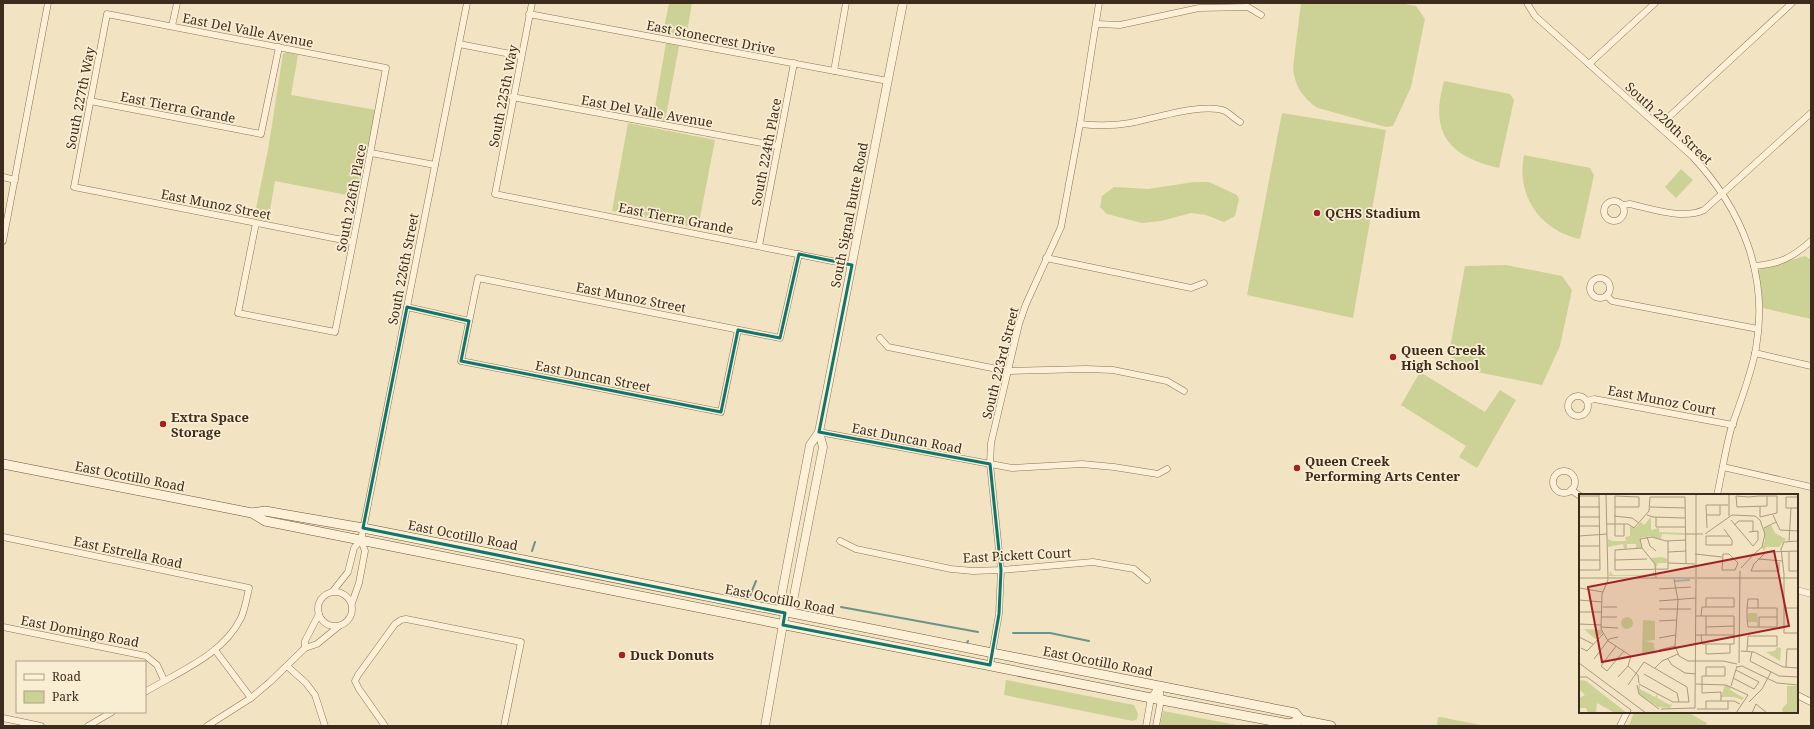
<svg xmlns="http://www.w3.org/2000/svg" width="1814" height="729" font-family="'Noto Serif',serif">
  <rect width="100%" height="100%" fill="#f2e3c2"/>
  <!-- green -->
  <g fill="#ccd295">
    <polygon points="669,3 692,3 686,38 663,33"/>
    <path d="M1301 3H1399L1416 6 1425 19 1411 87 1393 126 1386 127 1318 108C1303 99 1294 85 1293 67Z"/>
    <polygon points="666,43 679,46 665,121 653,119"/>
    <polygon points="286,52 298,55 291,95 376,110 357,197 275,181 268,221 254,218 268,150 283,54"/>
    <path d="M1444 81 1510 94 1514 100 1499 168C1449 157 1429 133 1444 81Z"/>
    <polygon points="1282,113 1386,130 1353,318 1247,295"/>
    <polygon points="628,123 715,140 698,228 612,211"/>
    <path d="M1524 155 1590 168 1594 175 1580 239C1540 230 1516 196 1524 155Z"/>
    <polygon points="1681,169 1693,180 1676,198 1665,187"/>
    <polygon points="1194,182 1209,182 1237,195 1239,199 1235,216 1224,222 1206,215 1191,213 1161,221 1142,223 1107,214 1100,207 1102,196 1114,187 1148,189"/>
    <polygon points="1805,256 1811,260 1811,319 1763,308 1758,270"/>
    <polygon points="1506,265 1562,276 1572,290 1560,346 1542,385 1462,369 1456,365 1449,353 1465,266"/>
    <polygon points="1420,372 1485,412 1500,390 1516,400 1477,468 1459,457 1466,446 1401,405"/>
    <polygon points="1006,680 1134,705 1138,714 1137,719 1133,721 1004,695"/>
    <polygon points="1163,711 1242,726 1160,726"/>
    <polygon points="1634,712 1687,712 1707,723 1706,726 1629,726"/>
    <polygon points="1438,717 1440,717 1486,726 1437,726"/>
  </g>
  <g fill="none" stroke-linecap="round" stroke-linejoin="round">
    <!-- stream -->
    <g stroke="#6a9489" stroke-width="2">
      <polyline points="532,551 535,542"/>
      <polyline points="749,598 756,581"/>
      <polyline points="841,607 978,632"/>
      <polyline points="1013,633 1050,633 1089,641"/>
      <polyline points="967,643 968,641"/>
    </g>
    <defs>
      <g id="minor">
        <polyline points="532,3 495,194 852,265"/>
        <path d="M1527 3 1535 16 1692 156C1742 209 1769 275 1756 348 1751 376 1740 402 1731 429 1725 451 1722 473 1717 495"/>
        <polyline points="529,14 888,81"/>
        <polyline points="1097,24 1120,25 1199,8 1248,7 1261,15"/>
        <polyline points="172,26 177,3"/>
        <polyline points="459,44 521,56"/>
        <polyline points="1589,64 1655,3"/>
        <polyline points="834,71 846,3"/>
        <polyline points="512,97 778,146"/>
        <polyline points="90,101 261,134 279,47"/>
        <path d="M1080 124C1097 126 1113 126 1130 123 1153 119 1204 102 1225 111 1230 114 1235 119 1240 122"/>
        <polyline points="1659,126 1792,3"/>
        <polyline points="371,153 435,165"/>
        <polyline points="3,177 15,180"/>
        <circle cx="1614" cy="211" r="10"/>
        <path d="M1623 205 1630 204C1652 209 1683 220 1704 210L1811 113"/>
        <path d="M256 223 238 313 335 332C353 244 370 156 386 68L107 14 74 187 353 242"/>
        <polyline points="3,241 48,3"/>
        <polyline points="759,246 794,63"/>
        <polyline points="1046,258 1191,288 1204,283"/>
        <path d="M1754 266C1779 264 1792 258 1811 241"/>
        <circle cx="1600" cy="288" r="10"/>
        <polyline points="1607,296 1612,301 1758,329"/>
        <polyline points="407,307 469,321"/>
        <path d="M738 330 721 412 461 361 478 278C579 298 679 318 780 338L799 254"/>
        <polyline points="880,338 888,347 1007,371 1086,369 1113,370 1167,381 1184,391"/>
        <polyline points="1755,353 1811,366"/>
        <circle cx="1578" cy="406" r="10"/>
        <polyline points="1587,401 1594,399 1733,425"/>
        <polyline points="819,432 1012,468 1082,464 1114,467 1158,474 1167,469"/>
        <polyline points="1723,467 1811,487"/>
        <circle cx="1564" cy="482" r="11"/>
        <polyline points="1571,490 1580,496"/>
        <path d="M3 537 249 588C247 597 245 609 241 618 223 655 178 672 145 692"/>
        <polyline points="840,541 856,549 951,569 973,571 1001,570 1093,562 1134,569 1147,580"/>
        <polyline points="1797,590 1811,594"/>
        <polyline points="333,591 348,572 354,548 361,540 467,3"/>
        <circle cx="335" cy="609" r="17"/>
        <polyline points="352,603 359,583 365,551 361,540"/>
        <polyline points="3,627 146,656 157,665 164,680"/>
        <polyline points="305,648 305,641 319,614"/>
        <polyline points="215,650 251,698"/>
        <polyline points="990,665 999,614 1001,570 990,464 991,443 1019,324 1026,304 1061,227 1080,124 1099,3"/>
        <polyline points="287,666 306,683 315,695 325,726"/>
        <polyline points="1797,695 1811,702"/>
        <polyline points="3,718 41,726"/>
        <polyline points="88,726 112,712"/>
        <polyline points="207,726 251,698 270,682 305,648 317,644 339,626"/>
        <polyline points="385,726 359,689 355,681 358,675 395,624 401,620 406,619 521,642 504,726"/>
        <polyline points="1146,726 1151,698 1159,686"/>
        <polyline points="1156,726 1161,700 1159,686"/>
        <polyline points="1620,726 1627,712"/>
      </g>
      <g id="tertiary">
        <polyline points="785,613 780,603 810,445 819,432 903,3"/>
        <polyline points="765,726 785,613 792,606 823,447 819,432"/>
      </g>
      <g id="secondary">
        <polyline points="3,464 252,513 265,511 363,528 1295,713 1301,720"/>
        <polyline points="252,513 265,521 1151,698 1289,724 1301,720 1331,726"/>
      </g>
    </defs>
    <!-- minor casing -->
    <use href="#minor" stroke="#8f7357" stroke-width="7"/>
    <!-- tertiary casing -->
    <use href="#tertiary" stroke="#8f7357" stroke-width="9"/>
    <!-- secondary casing -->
    <use href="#secondary" stroke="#70543a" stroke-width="10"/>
    <!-- minor -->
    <use href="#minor" stroke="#fcf0d6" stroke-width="6"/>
    <!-- tertiary -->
    <use href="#tertiary" stroke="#fcf0d6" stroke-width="8"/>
    <!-- secondary -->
    <use href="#secondary" stroke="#fcf0d6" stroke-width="9"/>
  </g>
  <!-- marked area -->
  <path fill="none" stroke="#0f766e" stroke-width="3" stroke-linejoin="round" d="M799 254 852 265 819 432 990 464 1001 570 999 614 990 665 783 625 785 613 363 528 407 307 469 321 461 361 721 412 738 330 780 338Z"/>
  <!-- markers -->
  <g fill="#a42024" stroke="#f9edd2" stroke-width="1.5">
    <circle cx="1317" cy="213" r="4"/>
    <circle cx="1393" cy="357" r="4"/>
    <circle cx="163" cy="424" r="4"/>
    <circle cx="1297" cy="468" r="4"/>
    <circle cx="622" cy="655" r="4"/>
  </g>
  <g text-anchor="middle" stroke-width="3.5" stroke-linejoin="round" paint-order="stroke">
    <!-- street labels -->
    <g font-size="13" fill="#3d2c1d" stroke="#f9edd2">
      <text transform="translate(248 30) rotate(11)" y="5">East Del Valle Avenue</text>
      <text transform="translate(711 37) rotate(11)" y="5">East Stonecrest Drive</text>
      <text transform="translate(503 96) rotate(-79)" y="5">South 225th Way</text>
      <text transform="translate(80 98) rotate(-79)" y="5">South 227th Way</text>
      <text transform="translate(178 107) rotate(11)" y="5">East Tierra Grande</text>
      <text transform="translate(647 111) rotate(10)" y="5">East Del Valle Avenue</text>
      <text transform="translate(1669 123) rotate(43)" y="5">South 220th Street</text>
      <text transform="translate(766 152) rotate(-79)" y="5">South 224th Place</text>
      <text transform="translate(351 198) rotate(-79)" y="5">South 226th Place</text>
      <text transform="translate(216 204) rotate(11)" y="5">East Munoz Street</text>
      <text transform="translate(849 215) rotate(-79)" y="5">South Signal Butte Road</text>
      <text transform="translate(676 218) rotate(11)" y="5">East Tierra Grande</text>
      <text transform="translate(403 269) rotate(-79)" y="5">South 226th Street</text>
      <text transform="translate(631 297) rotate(11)" y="5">East Munoz Street</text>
      <text transform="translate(1000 363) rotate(-76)" y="5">South 223rd Street</text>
      <text transform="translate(593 376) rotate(11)" y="5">East Duncan Street</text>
      <text transform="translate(1662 400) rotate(11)" y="5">East Munoz Court</text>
      <text transform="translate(907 438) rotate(11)" y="5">East Duncan Road</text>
      <text transform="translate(130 476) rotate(11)" y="5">East Ocotillo Road</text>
      <text transform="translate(463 535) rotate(11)" y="5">East Ocotillo Road</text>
      <text transform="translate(128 552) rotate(12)" y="5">East Estrella Road</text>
      <text transform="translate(1017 555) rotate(-3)" y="5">East Pickett Court</text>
      <text transform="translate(780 599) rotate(11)" y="5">East Ocotillo Road</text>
      <text transform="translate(80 631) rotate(11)" y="5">East Domingo Road</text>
      <text transform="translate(1098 661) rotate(11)" y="5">East Ocotillo Road</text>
    </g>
    <!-- poi labels -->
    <g font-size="13" font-weight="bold" fill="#3d2c1d" stroke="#f9edd2" text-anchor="start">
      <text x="1325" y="218">QCHS Stadium</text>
      <text x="1401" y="355">Queen Creek<tspan x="1401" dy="15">High School</tspan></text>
      <text x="171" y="422">Extra Space<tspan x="171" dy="15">Storage</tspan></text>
      <text x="1305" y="466">Queen Creek<tspan x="1305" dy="15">Performing Arts Center</tspan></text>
      <text x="630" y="660">Duck Donuts</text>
    </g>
  </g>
  <!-- overview -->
  <g transform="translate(1579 494)">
    <rect width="219" height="219" fill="#f2e3c2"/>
    <path d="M72 23V36L80 34V38L106 39V41L83 40 82 45 72 42 61 44 62 53 57 55V50H48V55H45L44 50 29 53V45L33 47H47L46 43 51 42V32L56 34 62 28 65 31ZM192 31 196 39 207 45 200 53H187L185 57 183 54 186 47 185 34ZM83 63 88 65V69H79L77 74 72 64ZM74 76 76 82H30L31 77 34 81H74ZM178 115 179 132H178V128H169V119H178ZM42 129a6 6 0 1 1 12 0a6 6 0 1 1-12 0ZM64 126 76 127V146L66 147 75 149 76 159H63ZM5 135 22 136 24 139 16 145ZM198 153 202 154 201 167 187 158 196 157ZM3 186 7 187 48 219H36L18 209 17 219H9L7 214H0V204L6 201 0 195V187ZM61 191V195L76 203 79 199 78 204 91 211 94 208 91 214 79 213 60 200 59 193ZM146 191 152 193 151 196 165 204 163 206 155 203H142ZM208 192H219V219H204L203 215 208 209Z" fill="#ccd295"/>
    <path fill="none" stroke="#a5c5bb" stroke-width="2" d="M96 87 111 86"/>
    <path fill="none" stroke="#aa9a80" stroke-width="1" d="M27 0 29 86 23 100 22 135 29 147 52 162 49 172 59 181 60 189M150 0V22M0 2H20M219 3H207V14H219M0 13H21M36 13H60V3L36 2V42H45V30M71 13 106 14M181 13V23L198 19V2H179L170 3 157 2 158 13 188 12V2M68 21 74 23 106 24M127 21H141V11M194 21 201 36 219 37M35 22 53 24 60 29M0 23H21M77 23V33H106M152 26 174 52 179 46V37L170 38M28 30H49L55 34 70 17 71 3H106L107 70M155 31 160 27H174V37M0 32H21M128 34 127 11H149M185 34 197 28M145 35 153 46V51H127V42H150M107 40H124M126 40 153 21 176 22 181 26 186 40 183 53 175 60M0 42 28 40M68 43 71 52 77 57M210 47 212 14M219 47 205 48 202 55 205 80V139H219M0 52H21M63 54 36 56V76L89 75V47M210 57V77H219M89 58 107 57M116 60 143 63M144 60H150L159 69 156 76H143ZM179 65 204 67M0 66H21M36 66 68 65M200 68V77H172L175 70 187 58 219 57M89 69 116 70M162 74 176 59M0 76H21L20 0M117 83V0M0 84H219M77 84 76 70 63 54 61 45 73 43 87 47 107 46M95 85 99 106 96 152 100 162 109 167H144L158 170M0 94 24 98M80 95 112 93M0 106 23 108M80 107 117 104M24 113H38M168 114H198V133H169L168 124V114L169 105H179V114M205 114H219M80 115H112M0 118H23M117 122H155V150H123L122 141M122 122 123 113H155V104H127V113M127 122V141M23 123H38M80 127 97 126M0 130 22 131M22 133 39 134M127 133 155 132M180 133V123H198M117 141H155M0 143 14 150M80 144 96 141M127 150V160L151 159V150M37 152 22 172 28 177 45 157M2 154 8 157 24 140M80 156 96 152M162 157 175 158 204 173 219 174M168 157 169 142H198V152H169M173 158 171 167 200 182 219 183M15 165 30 145 39 143M89 165 93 171 106 179 117 180M0 169 67 219M160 169 161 77M158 173 163 172 198 189 219 191M207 173 208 155H219M76 174 83 167 99 160M65 180 98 199 100 208M127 182V173H146V182H123V199L142 198V207M0 183H8L52 216 51 219M39 183 49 172M154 184 175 195 180 188 157 176M117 190 147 191 169 201 157 219M49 191 65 168 108 193 110 208H94L60 190M58 191 60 200 80 215M152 192 158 172M170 208 183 195 192 178M116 214 117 85M82 215 116 214M118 215H149V207M127 215V207H155L161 210M173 219 177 210 188 219"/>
    <path fill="#a42024" fill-opacity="0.15" stroke="#a42024" stroke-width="2" d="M195 57 210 132 23 168 9 93Z"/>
    <rect width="219" height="219" fill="none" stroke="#3d2c1d" stroke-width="2"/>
  </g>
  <!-- border -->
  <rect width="1814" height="729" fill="none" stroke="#3d2c1d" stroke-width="8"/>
  <!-- legend -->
  <rect x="16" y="661" width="130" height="52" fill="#f9edd2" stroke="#aea08a"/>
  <rect x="24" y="674" width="20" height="6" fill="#fcf0d6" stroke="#aea08a"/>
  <text x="52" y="681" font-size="12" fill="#3d2c1d">Road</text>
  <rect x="24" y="691" width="20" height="12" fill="#ccd295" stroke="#aea08a"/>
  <text x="52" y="701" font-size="12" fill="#3d2c1d">Park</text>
</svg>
